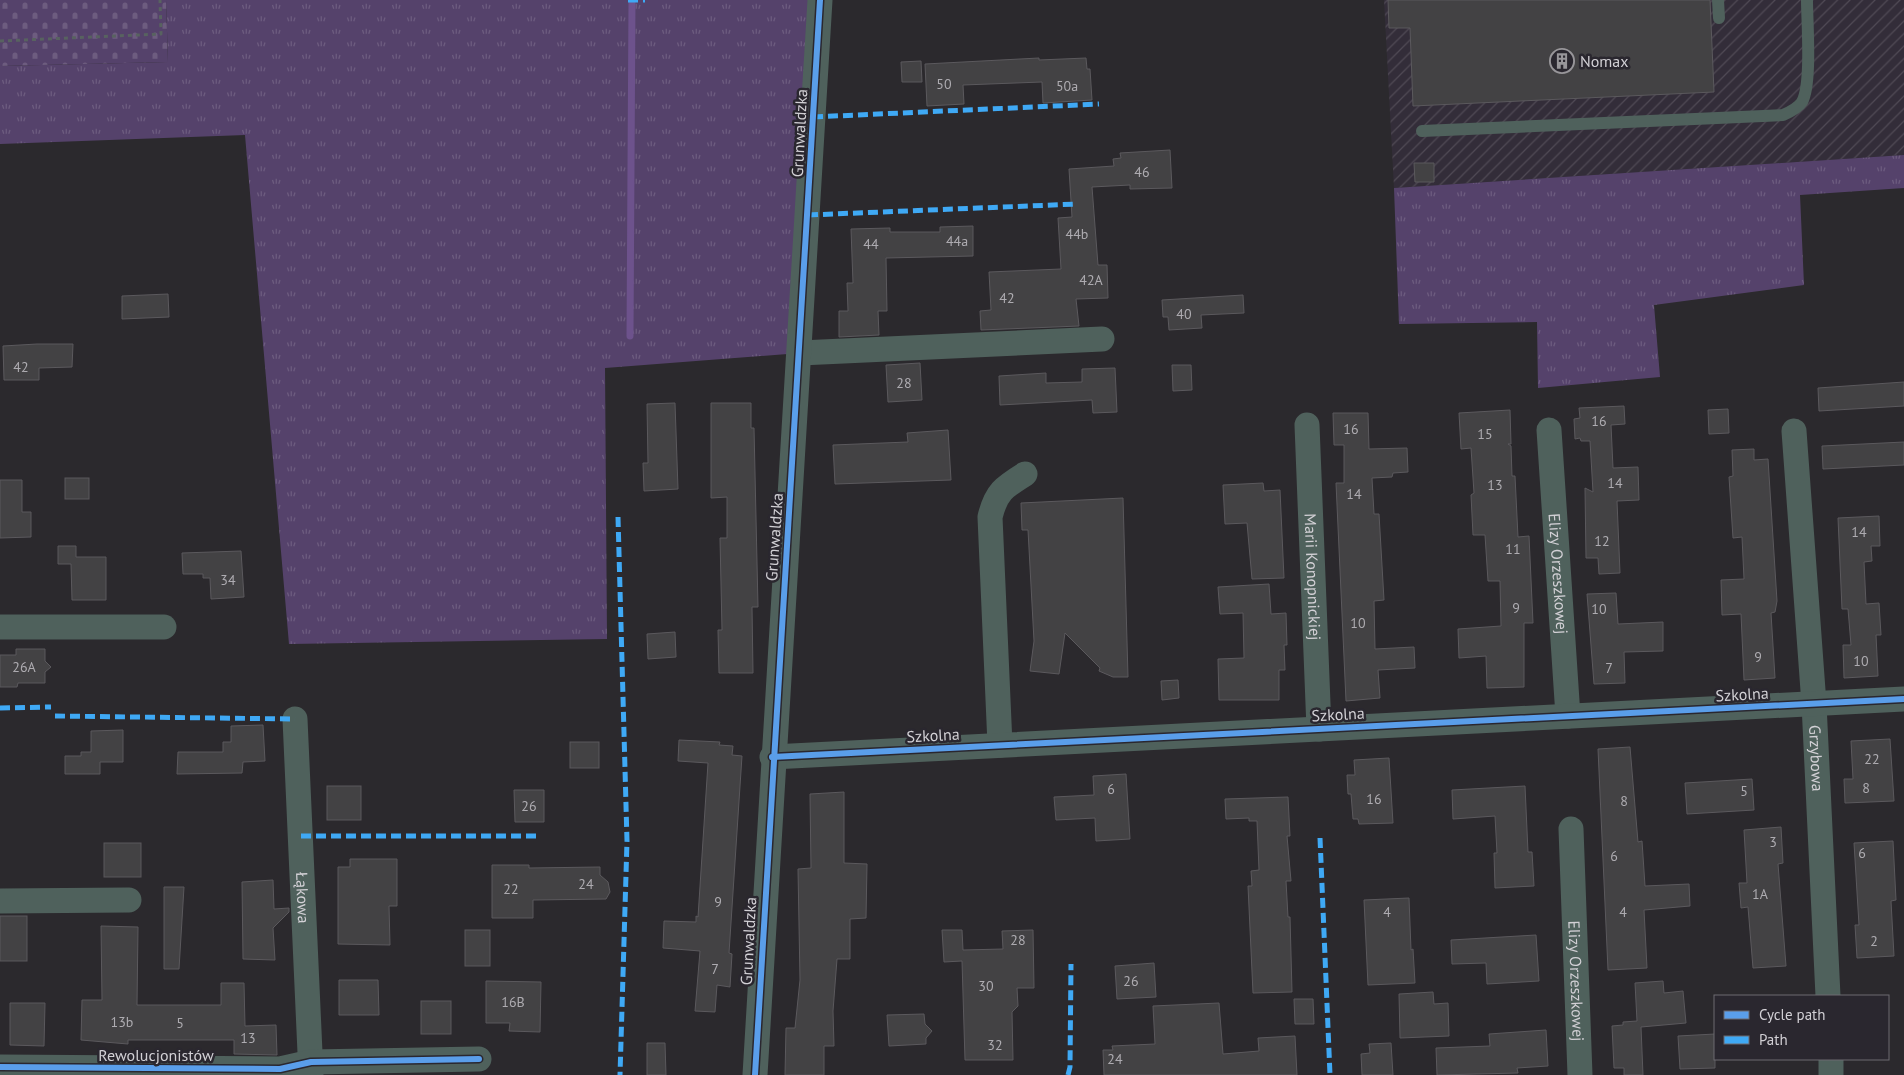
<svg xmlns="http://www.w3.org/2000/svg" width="1904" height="1075" font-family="'PT Sans',sans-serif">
  <defs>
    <pattern id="industrial-furrows" width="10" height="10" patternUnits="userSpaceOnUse" patternTransform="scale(1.25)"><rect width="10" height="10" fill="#332d39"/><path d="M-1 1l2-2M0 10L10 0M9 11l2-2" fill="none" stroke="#504a55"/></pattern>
    <pattern id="grass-tufts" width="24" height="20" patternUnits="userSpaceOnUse" patternTransform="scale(1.25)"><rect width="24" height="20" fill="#55426b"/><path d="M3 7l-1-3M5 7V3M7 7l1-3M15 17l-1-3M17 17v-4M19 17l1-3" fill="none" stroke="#6d5c7f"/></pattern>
    <pattern id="cemetery-stones" width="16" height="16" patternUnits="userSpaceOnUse" patternTransform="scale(1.25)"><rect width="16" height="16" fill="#55426b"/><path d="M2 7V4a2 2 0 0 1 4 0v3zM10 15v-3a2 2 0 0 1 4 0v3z" fill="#6d5c7f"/></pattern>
  </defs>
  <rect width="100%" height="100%" fill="#2b292d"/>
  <!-- industrial -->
  <polygon fill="url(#industrial-furrows)" points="1384,0 1904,0 1904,155 1394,188"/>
  <!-- grass -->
  <g fill="url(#grass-tufts)">
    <polygon points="166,0 820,0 800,353 605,368 607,639 289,644 245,135 0,144 0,66 168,62"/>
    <polygon points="1904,155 1904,188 1800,195 1804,285 1654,305 1660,377 1538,388 1537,322 1399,324 1394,188"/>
  </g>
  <!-- cemetery -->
  <polygon fill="url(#cemetery-stones)" points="0,0 166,0 168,62 0,66"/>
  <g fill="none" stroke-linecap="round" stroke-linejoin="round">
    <!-- stream -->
    <polyline stroke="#6d528c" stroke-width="7" points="630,336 632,0"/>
  </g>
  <!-- building -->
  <g fill="#434244" stroke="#5b595d">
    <polygon points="1388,0 1710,0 1714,92 1413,106 1410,28 1389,28"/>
    <polygon points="1039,58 1039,60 1086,58 1087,69 1090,69 1092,100 1043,103 1042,82 963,85 964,104 927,106 925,64"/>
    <polygon points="921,61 922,82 902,82 901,62"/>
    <polygon points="1170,150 1172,188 1130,189 1130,185 1092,187 1098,265 1107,265 1108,298 1076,299 1079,326 981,330 980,311 991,310 989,272 1061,269 1058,218 1072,217 1069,169 1114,166 1113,159 1121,158 1120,153"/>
    <polygon points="1414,163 1434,163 1434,182 1415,182"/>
    <polygon points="973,226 973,256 886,258 887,311 878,311 879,335 839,337 839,311 848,311 847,283 853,283 851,229 890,228 890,232 940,232 940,227"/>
    <polygon points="168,294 169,317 122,319 122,296"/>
    <polygon points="1243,295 1244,313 1201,315 1202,328 1169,330 1168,317 1163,317 1162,300"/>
    <polygon points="37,344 73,344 72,367 39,368 39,380 4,380 3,346"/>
    <polygon points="920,363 922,400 888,402 886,365"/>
    <polygon points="1172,365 1191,365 1192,390 1173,391"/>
    <polygon points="1115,368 1117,412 1093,413 1092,400 1000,405 999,376 1046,373 1046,383 1082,382 1082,369"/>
    <polygon points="1904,382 1904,406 1819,411 1818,388"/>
    <polygon points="675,403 678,489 644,491 643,463 648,463 647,404"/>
    <polygon points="711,403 751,403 751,428 754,428 758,607 752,607 753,673 719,673 718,630 722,630 720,538 727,538 727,497 711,498"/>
    <polygon points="1624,406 1625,424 1611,425 1613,468 1638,467 1639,500 1617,501 1620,573 1599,574 1598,558 1586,558 1585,488 1593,492 1590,441 1581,441 1580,438 1575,439 1574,419 1580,418 1579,408"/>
    <polygon points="1728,409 1729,433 1709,434 1708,410"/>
    <polygon points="1510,410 1511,444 1508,444 1511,446 1512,476 1515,476 1518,537 1529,536 1533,623 1524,623 1524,687 1487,688 1486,656 1459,658 1458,629 1501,626 1500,581 1488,581 1485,535 1473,535 1471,495 1474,493 1471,448 1461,449 1459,413"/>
    <polygon points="1333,413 1368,413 1369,449 1407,448 1408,472 1393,473 1392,477 1372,478 1374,514 1379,514 1384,600 1374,601 1375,649 1414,647 1415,668 1378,670 1380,698 1346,701 1336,483 1344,483 1344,445 1334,445"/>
    <polygon points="948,430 951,480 835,484 833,445 908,442 907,433"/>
    <polygon points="1904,442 1904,465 1823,469 1822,446"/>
    <polygon points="1754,449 1754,460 1768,459 1777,601 1775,612 1771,613 1775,678 1744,680 1741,614 1722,615 1721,580 1744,579 1742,537 1733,538 1729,477 1733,476 1732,450"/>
    <rect x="65" y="478" width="24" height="21"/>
    <polygon points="0,480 22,480 22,512 31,512 31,537 0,538"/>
    <polygon points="1263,483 1264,491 1280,490 1284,578 1252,579 1247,523 1225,524 1223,485"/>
    <polygon points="1123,498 1128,677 1113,677 1099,671 1100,668 1065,633 1059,674 1030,671 1034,641 1028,530 1022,530 1021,503"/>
    <polygon points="1879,516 1880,546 1871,546 1872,561 1864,562 1866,604 1879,603 1881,635 1876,635 1878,676 1844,678 1843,645 1851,645 1848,609 1842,609 1838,518"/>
    <polygon points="58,546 76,546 76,557 106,557 106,600 72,600 71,564 58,564"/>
    <polygon points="241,551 244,597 211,599 210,578 203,578 203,574 183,574 182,553"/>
    <polygon points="1269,584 1271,614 1286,613 1287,645 1284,645 1285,670 1279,670 1279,700 1219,700 1218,659 1244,658 1243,613 1220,614 1218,587"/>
    <polygon points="1616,593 1618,624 1663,622 1663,651 1624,652 1625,683 1594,684 1587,594"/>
    <polygon points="675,632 676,657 648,659 647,634"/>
    <polygon points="16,649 45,649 45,661 51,667 45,672 45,683 18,683 17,687 0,687 0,655 16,655"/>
    <polygon points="1178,680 1179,698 1162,700 1161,681"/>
    <polygon points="263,725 265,761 243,762 242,773 177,774 178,752 223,752 223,742 231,742 231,726"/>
    <polygon points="123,730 123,762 100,762 100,774 65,774 65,756 81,756 81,752 91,752 91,731"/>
    <polygon points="1890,739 1894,801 1845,803 1844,779 1853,779 1851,741"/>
    <polygon points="679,740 720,742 719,745 733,746 732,755 742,756 729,953 732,954 730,987 717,985 715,1012 695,1011 700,951 663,948 664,921 696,922 696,916 698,917 708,763 678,761"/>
    <rect x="570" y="742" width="29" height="26"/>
    <polygon points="1630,747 1638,842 1642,841 1645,886 1689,884 1690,906 1644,910 1647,968 1608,970 1598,749"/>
    <polygon points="1389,758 1393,823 1359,824 1358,819 1353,819 1351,794 1348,794 1347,775 1355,775 1354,760"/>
    <polygon points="1126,774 1130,839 1096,841 1095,818 1056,820 1054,797 1094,795 1093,776"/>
    <polygon points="1752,779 1754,810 1687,814 1685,783"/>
    <rect x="327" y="786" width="34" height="34"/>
    <polygon points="1525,786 1528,852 1532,852 1534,886 1495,888 1494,853 1497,853 1495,816 1453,819 1452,790"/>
    <polygon points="514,790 544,790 544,822 515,822"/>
    <polygon points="844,792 844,863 867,864 866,918 850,919 850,959 837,959 833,1011 834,1046 824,1046 824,1075 785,1075 786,1028 795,1028 800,980 798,869 811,868 810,794"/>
    <polygon points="1288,797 1290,836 1287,836 1291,881 1286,881 1288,917 1290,917 1292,992 1253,993 1248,886 1252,886 1251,871 1259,870 1257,821 1249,821 1249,818 1226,819 1225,799"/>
    <polygon points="1781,827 1783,863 1778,864 1786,966 1753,968 1748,907 1741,908 1739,883 1747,883 1744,830"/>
    <polygon points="1893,841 1896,900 1891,901 1894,956 1857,958 1855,925 1859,925 1854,843"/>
    <rect x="104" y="843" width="37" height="34"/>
    <polygon points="350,859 397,859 397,906 389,906 390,945 338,944 338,867 350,867"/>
    <polygon points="492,865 529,865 529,868 600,867 600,875 608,882 610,892 606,899 533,900 533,918 492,918"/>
    <polygon points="273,880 274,909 289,908 289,912 273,928 275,960 243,959 242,882"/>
    <polygon points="164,887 184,887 179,969 164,969"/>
    <polygon points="1409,898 1411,950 1413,949 1415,983 1368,985 1364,900"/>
    <rect x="0" y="916" width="27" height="45"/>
    <polygon points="101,926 138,927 137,1005 221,1005 221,983 244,983 245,1026 276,1025 277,1055 234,1054 234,1040 128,1040 128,1044 81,1040 82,1000 102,1000"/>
    <rect x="465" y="930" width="25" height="36"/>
    <polygon points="942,930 962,930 963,950 1003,949 1002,931 1033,930 1034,988 1017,988 1018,1006 1012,1012 1013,1060 965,1060 962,961 944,962"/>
    <polygon points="1536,935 1539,981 1487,984 1486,963 1452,964 1451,940"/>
    <polygon points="1154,963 1156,997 1117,999 1115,966"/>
    <polygon points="339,980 378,980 379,1015 339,1015"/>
    <polygon points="486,981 541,982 540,1032 509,1031 510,1023 486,1023"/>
    <polygon points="1663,981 1664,993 1683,991 1686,1023 1641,1027 1643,1075 1624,1075 1624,1068 1614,1068 1612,1026 1623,1025 1623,1022 1637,1021 1635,983"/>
    <polygon points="1433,992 1434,1004 1448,1003 1449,1036 1400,1038 1399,994"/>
    <polygon points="1294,999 1313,999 1314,1024 1295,1024"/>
    <rect x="421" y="1001" width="30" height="33"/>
    <polygon points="10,1003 45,1003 44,1046 10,1045"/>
    <polygon points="1219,1003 1223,1054 1259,1051 1258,1038 1295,1036 1297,1075 1104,1075 1103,1050 1113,1050 1112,1046 1155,1044 1153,1006"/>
    <polygon points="924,1014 925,1024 932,1031 926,1038 926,1044 889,1046 887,1015"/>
    <polygon points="1546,1030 1548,1066 1517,1068 1518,1073 1437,1075 1436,1048 1490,1046 1489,1034"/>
    <polygon points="1715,1034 1715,1068 1680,1069 1678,1036"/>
    <polygon points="647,1043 665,1043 666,1075 647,1075"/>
    <polygon points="1391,1043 1393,1075 1362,1075 1361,1054 1370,1053 1369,1044"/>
  </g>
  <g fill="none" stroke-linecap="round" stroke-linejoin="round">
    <!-- path -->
    <polyline stroke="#586260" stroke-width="3" stroke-dasharray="4 4" stroke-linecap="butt" points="0,41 161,34 160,0"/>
    <!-- service -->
    <g stroke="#4f615c" stroke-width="12">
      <polyline points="1718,0 1719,18"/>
      <path d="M1422 131 1783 115C1790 112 1798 108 1802 102 1812 84 1807 22 1807 0"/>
    </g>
    <!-- minor -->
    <g stroke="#4f615c" stroke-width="25">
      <polyline points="800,353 1102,339"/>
      <path id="s1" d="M1307 425 1319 729"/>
      <path id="s2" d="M1549 430 1568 716"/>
      <path id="s3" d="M1794 431 1814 704 1828 996"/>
      <polyline points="0,627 164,627"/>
      <path id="s4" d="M295 719 311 1075"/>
      <path d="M1000 745 990 517C996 492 1004 487 1025 474"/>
      <polyline points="772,757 1904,699"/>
      <path id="s5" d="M1571 829 1580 1075"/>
      <polyline points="0,901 129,900"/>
      <polyline points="1831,1059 1831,1075"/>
      <polyline points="0,1067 280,1069 311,1062 479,1059"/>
      <polyline points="755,1075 820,0"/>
    </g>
    <!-- quiet -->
    <g stroke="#3fa9f5" stroke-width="5" stroke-dasharray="10 5" stroke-linecap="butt">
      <polyline points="628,0 645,0"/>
      <polyline points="813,117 1099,104"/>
      <polyline points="808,215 1077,204"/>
      <polyline points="618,517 627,841 620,1075"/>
      <polyline points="0,708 51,707"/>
      <polyline points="55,716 295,719"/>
      <polyline points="301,836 539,836"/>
      <polyline points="1320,838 1330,1075"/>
      <polyline points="1068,1075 1070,1067 1071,964"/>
    </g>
    <defs>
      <g id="cycleway">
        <polyline points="772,757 1904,699"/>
        <polyline points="0,1067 280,1069 311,1062 479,1059"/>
        <polyline points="755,1075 820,0"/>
      </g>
    </defs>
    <!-- cycleway casing -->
    <use href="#cycleway" stroke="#2a272f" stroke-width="9"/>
    <!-- cycleway -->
    <use href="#cycleway" stroke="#5a9eea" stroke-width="6"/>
  </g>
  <!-- icons -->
  <defs>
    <symbol id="building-ring" viewBox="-11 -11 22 22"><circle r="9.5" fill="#2a272f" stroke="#98969a" stroke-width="1.5"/><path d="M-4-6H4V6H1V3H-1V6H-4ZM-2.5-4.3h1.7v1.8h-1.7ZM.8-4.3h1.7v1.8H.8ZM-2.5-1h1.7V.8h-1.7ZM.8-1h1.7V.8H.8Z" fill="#98969a"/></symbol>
  </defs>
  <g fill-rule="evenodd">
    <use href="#building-ring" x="1548" y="47" width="28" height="28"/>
  </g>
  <g text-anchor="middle" stroke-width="5" stroke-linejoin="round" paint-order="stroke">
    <!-- number labels -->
    <g font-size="14" fill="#aeacb1">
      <text x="944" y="89">50</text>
      <text x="1067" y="91">50a</text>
      <text x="1142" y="177">46</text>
      <text x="1077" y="239">44b</text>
      <text x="957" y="246">44a</text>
      <text x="871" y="249">44</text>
      <text x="1091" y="285">42A</text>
      <text x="1007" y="303">42</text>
      <text x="1184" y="319">40</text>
      <text x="21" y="372">42</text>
      <text x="904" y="388">28</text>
      <text x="1599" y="426">16</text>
      <text x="1351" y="434">16</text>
      <text x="1485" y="439">15</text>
      <text x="1615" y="488">14</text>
      <text x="1495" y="490">13</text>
      <text x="1354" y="499">14</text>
      <text x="1859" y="537">14</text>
      <text x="1602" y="546">12</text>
      <text x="1513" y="554">11</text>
      <text x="228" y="585">34</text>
      <text x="1516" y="613">9</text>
      <text x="1599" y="614">10</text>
      <text x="1358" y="628">10</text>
      <text x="1758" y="662">9</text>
      <text x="1861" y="666">10</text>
      <text x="24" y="672">26A</text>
      <text x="1609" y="673">7</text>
      <text x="1872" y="764">22</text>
      <text x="1866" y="793">8</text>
      <text x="1111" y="794">6</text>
      <text x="1744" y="796">5</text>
      <text x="1374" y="804">16</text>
      <text x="1624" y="806">8</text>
      <text x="529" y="811">26</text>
      <text x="1773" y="847">3</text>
      <text x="1862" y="858">6</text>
      <text x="1614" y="861">6</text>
      <text x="586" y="889">24</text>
      <text x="511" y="894">22</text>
      <text x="1760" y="899">1A</text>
      <text x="718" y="907">9</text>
      <text x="1387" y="917">4</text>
      <text x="1623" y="917">4</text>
      <text x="1018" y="945">28</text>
      <text x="1874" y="946">2</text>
      <text x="715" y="974">7</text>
      <text x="1131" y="986">26</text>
      <text x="986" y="991">30</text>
      <text x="513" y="1007">16B</text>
      <text x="122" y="1027">13b</text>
      <text x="180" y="1028">5</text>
      <text x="248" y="1043">13</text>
      <text x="995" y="1050">32</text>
      <text x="1115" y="1064">24</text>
    </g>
    <!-- poi labels -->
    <g font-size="16" fill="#d2d0d5" stroke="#2a272f" text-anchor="start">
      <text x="1580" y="67">Nomax</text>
    </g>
    <!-- street labels -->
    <g font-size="16" fill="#d2d0d5" stroke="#2a272f">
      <text transform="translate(799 133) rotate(-87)" y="6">Grunwaldzka</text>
      <text transform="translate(774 537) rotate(-86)" y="6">Grunwaldzka</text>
      <text dy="6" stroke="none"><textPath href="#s2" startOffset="144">Elizy Orzeszkowej</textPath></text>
      <text dy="6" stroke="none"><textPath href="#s1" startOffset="152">Marii Konopnickiej</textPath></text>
      <text transform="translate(1742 694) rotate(-3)" y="6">Szkolna</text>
      <text transform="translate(1338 714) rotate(-3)" y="6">Szkolna</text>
      <text transform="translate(933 735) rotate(-3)" y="6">Szkolna</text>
      <text dy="6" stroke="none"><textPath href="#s3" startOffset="328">Grzybowa</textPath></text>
      <text dy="6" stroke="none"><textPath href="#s4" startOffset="179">Łąkowa</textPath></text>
      <text transform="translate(748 941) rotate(-87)" y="6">Grunwaldzka</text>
      <text dy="6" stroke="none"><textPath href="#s5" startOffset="152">Elizy Orzeszkowej</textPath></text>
      <text x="156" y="1061">Rewolucjonistów</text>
    </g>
  </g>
  <!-- legend -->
  <rect x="1714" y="995" width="175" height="65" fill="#2a272f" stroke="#6d6b71"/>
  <rect x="1724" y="1011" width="25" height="8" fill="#5a9eea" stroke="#6d6b71"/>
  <text x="1759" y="1020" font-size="15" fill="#d2d0d5">Cycle path</text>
  <rect x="1724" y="1036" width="25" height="8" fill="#3fa9f5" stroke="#6d6b71"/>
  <text x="1759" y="1045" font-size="15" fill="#d2d0d5">Path</text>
</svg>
